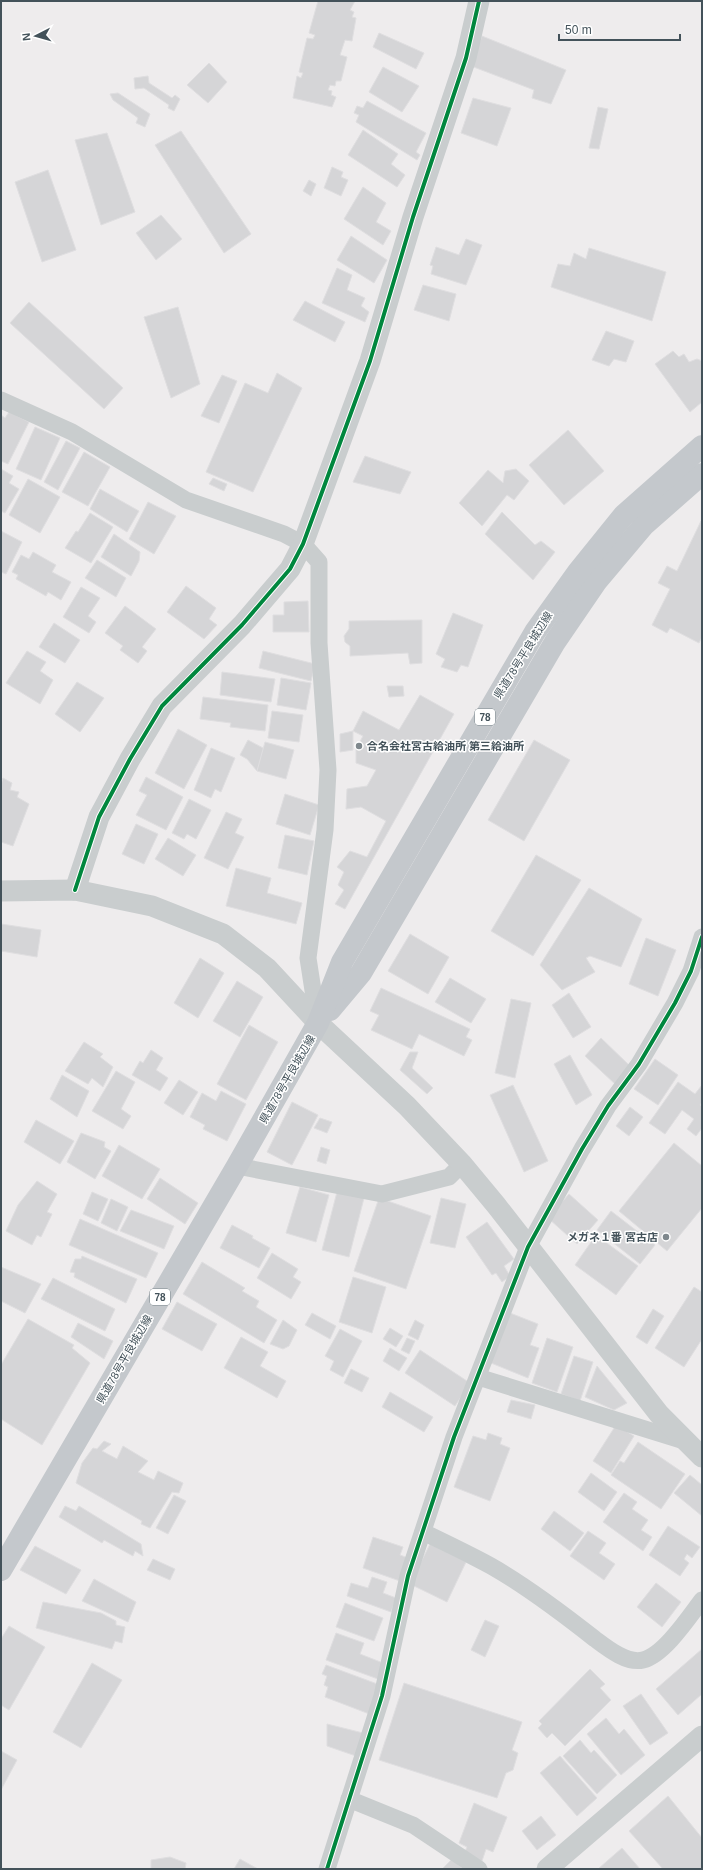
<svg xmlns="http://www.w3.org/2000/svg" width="703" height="1870" font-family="Arial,'Noto Sans JP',sans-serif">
  <rect width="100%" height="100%" fill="#eeeced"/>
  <!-- building -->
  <g fill="#d5d5d7" stroke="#dfdee0">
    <polygon points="318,1 355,1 350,10 354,12 352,17 356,18 352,41 345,40 340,55 347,57 341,81 336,81 335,86 330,85 328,90 332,91 331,95 336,97 332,107 293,98 297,76 301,78 303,73 299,72 307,38 313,39 315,35 309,33"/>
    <polygon points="379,33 424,53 416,69 373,47"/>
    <polygon points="482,36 566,70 551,104 532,98 534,90 471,66"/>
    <polygon points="209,63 227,82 208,103 187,85"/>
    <polygon points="383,67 419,86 402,112 369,92"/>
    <polygon points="148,76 149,83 172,98 175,95 180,99 174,111 168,108 169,105 144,88 135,89 134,78"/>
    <polygon points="118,93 150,114 145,127 136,123 138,118 113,100 110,94"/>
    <polygon points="473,98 511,108 497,146 461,133"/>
    <polygon points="367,101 426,133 416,152 420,155 417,160 356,122 359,115 354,113 357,106 363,108"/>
    <polygon points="598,107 608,109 599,149 589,148"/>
    <polygon points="363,130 398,154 391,164 405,175 397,187 348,155"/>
    <polygon points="181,131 251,234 224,253 155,145"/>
    <polygon points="107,133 135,212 101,225 75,140"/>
    <polygon points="332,167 343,172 341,177 348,180 341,196 324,188"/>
    <polygon points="48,170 76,250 42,262 15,182"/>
    <polygon points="309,180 316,184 311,196 303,191"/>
    <polygon points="363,187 386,203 376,222 391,231 383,245 344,219"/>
    <polygon points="161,215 182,239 156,260 136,233"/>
    <polygon points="351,236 387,260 374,283 337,260"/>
    <polygon points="466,239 482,245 466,285 431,274 433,266 430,265 436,247 459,255"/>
    <polygon points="589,248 666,272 652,321 551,287 558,264 570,266 574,253 586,259"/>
    <polygon points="337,268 352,275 347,290 365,298 361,306 369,312 365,322 322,303"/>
    <polygon points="423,285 456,294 449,321 414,310"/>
    <polygon points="305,301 345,322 335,342 293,320"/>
    <polygon points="29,302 123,388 104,409 10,323"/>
    <polygon points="178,307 200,384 171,398 144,317"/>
    <polygon points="606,331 634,341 626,362 614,359 609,366 592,360"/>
    <polygon points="673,351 679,357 684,354 689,362 697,359 702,361 702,402 690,412 655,364"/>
    <polygon points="277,373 302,388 253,492 206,472 245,383 268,393"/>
    <polygon points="222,375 237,381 219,423 201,416"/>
    <polygon points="9,412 29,422 8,464 1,461 1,415 5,418"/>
    <polygon points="35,427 60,438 41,480 16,469"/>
    <polygon points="568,430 604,471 564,505 529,465"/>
    <polygon points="66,441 80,448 58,490 44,482"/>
    <polygon points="84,452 110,467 88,506 62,492"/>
    <polygon points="365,456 411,472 400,494 353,482"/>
    <polygon points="1,469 13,476 9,483 19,489 5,513 1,511"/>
    <polygon points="516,469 529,481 514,500 507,495 482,526 459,503 488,470 503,483 505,471"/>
    <polygon points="213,478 227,484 224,491 209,484"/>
    <polygon points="28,479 60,497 40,533 9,515"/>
    <polygon points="100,489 139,511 127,532 90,509"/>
    <polygon points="148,502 176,516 154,554 129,539"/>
    <polygon points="502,512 535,545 541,541 555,552 533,580 485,534"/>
    <polygon points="90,513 113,527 91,563 65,548 76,531 78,532"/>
    <polygon points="701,521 702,637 699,643 670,628 667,633 652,625 670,589 658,583 667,566 677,571"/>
    <polygon points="1,531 22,542 6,574 1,572"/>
    <polygon points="114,534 140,552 139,561 131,576 101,557"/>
    <polygon points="33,552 56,565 52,572 71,582 61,600 48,592 46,596 16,579 18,575 12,572 21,555 29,559"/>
    <polygon points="97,560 126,578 116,597 85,578"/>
    <polygon points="186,586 216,608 209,619 217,625 204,639 167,612"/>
    <polygon points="81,587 100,598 88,616 96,622 89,633 63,617"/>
    <polygon points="308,601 309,632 273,632 273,615 284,615 284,602"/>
    <polygon points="125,606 156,629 142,647 147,651 138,663 120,650 123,646 105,633"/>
    <polygon points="453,613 483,625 468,667 461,665 457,672 441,667 445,659 436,654"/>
    <polygon points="422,620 422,663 410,664 408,653 350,656 350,646 345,642 344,636 349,629 349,621"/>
    <polygon points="54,623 80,640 65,663 39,647"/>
    <polygon points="27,651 46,662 40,671 53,680 40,704 6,683"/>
    <polygon points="263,651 315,664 311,681 259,668"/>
    <polygon points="222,672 275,679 271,702 220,695"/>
    <polygon points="281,678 311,683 306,710 277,705"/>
    <polygon points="77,682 104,698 80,732 55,714"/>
    <polygon points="387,686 403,686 404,696 389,697"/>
    <polygon points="420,695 454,714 345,909 335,904 344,890 338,885 344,872 337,867 350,851 367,857 386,821 361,807 346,809 347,789 367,786 376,770 356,763 356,749 363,736 353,731 363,711 399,730"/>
    <polygon points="203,697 268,705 265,731 230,727 231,723 200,719"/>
    <polygon points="272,711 303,715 299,742 268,738"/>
    <polygon points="178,729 207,745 184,789 155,773"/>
    <polygon points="353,731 353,750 340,752 340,734"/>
    <polygon points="248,740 265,749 257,771 247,759 240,755"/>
    <polygon points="534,740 570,760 524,841 488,820"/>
    <polygon points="265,742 294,750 286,779 257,771"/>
    <polygon points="211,748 235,758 221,792 215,789 211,798 194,790"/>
    <polygon points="146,777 183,797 166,830 136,815 147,795 139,791"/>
    <polygon points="3,778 12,783 10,790 19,792 17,797 29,804 13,846 1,842 1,785"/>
    <polygon points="285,794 319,805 310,835 276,824"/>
    <polygon points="189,799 211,810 196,839 187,834 184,839 172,833"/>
    <polygon points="226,812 242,819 235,833 244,837 228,869 204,858"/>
    <polygon points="136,824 158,834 144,864 122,854"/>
    <polygon points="285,835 314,841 307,875 278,868"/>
    <polygon points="168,838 196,855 183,876 155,859"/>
    <polygon points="536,855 581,880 533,956 491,931"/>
    <polygon points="236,868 271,878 267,893 302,903 296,924 226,906"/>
    <polygon points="589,888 642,919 621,967 590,956 586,958 595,972 562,990 540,965"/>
    <polygon points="1,924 41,930 37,957 1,951"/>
    <polygon points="410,934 449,957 428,994 388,971"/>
    <polygon points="646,938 676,950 658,996 629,984"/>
    <polygon points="200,958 224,973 198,1018 174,1003"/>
    <polygon points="450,978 486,999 471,1023 435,1002"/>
    <polygon points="237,981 263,997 240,1037 213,1021"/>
    <polygon points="381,988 470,1029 466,1037 472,1040 464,1056 419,1034 412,1049 371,1030 379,1015 370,1011"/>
    <polygon points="569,993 591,1027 573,1038 552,1005"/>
    <polygon points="511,999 531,1003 515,1078 495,1073"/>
    <polygon points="249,1025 278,1042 246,1100 217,1084"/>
    <polygon points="601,1038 631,1067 615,1084 585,1056"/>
    <polygon points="84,1042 103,1054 100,1057 113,1067 103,1087 92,1078 88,1084 65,1071"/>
    <polygon points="151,1050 163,1058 156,1070 168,1078 160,1091 132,1075 140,1061 143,1063"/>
    <polygon points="410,1052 418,1052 412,1068 433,1088 427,1094 400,1070"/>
    <polygon points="570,1055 592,1095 576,1105 554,1064"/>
    <polygon points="655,1059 678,1075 658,1105 634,1089"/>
    <polygon points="116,1071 135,1082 121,1109 131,1116 123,1129 92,1111"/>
    <polygon points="62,1075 89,1091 77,1117 50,1099"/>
    <polygon points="179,1080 198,1092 183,1115 164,1103"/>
    <polygon points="678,1082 695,1094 702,1085 702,1102 700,1105 702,1106 702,1128 696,1136 687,1129 694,1119 682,1110 665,1134 649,1123"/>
    <polygon points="513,1085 548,1161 524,1172 490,1095"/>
    <polygon points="221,1091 246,1104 227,1141 203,1129 205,1125 190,1117 202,1093 216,1101"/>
    <polygon points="292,1102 318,1115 292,1165 267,1152"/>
    <polygon points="630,1107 643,1117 629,1136 616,1126"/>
    <polygon points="320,1118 332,1122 327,1133 314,1128"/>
    <polygon points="36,1120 74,1141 60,1164 24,1142"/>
    <polygon points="81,1133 105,1142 104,1147 111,1151 95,1179 67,1162"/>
    <polygon points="674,1143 702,1166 702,1208 667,1251 619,1211"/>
    <polygon points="119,1145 160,1169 142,1199 102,1176"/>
    <polygon points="321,1147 330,1150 326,1164 317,1161"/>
    <polygon points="160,1178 198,1203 185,1224 147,1199"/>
    <polygon points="37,1181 57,1194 47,1212 52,1214 41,1237 37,1235 32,1245 6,1231 18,1205"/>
    <polygon points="300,1187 329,1195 316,1242 286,1233"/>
    <polygon points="92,1192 108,1199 98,1221 83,1214"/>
    <polygon points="337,1192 364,1198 349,1257 322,1250"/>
    <polygon points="569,1194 598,1220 577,1244 548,1218"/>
    <polygon points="379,1198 431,1216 406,1289 354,1271"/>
    <polygon points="441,1198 466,1204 455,1248 430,1243"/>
    <polygon points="111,1199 128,1207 117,1231 101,1223"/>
    <polygon points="131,1210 174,1226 164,1249 120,1231"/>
    <polygon points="611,1211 655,1245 640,1264 597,1230"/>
    <polygon points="80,1219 158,1253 146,1278 69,1245"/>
    <polygon points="487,1222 514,1259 504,1266 510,1276 502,1282 496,1273 492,1275 466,1237"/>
    <polygon points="232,1225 253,1236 252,1238 270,1248 259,1268 220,1248"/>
    <polygon points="596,1235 638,1266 616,1295 575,1265"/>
    <polygon points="272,1253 298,1269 293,1277 301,1282 291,1299 257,1278"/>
    <polygon points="82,1256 137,1279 126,1303 74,1277 75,1273 70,1272 75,1259 81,1259"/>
    <polygon points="202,1262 245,1288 242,1291 259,1301 256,1307 277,1320 264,1343 183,1294"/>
    <polygon points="1,1267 41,1284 25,1313 1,1301"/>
    <polygon points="353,1277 386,1287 372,1333 339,1322"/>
    <polygon points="53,1278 115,1309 105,1331 41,1299"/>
    <polygon points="694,1287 702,1292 702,1339 684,1367 655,1348"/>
    <polygon points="177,1302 217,1324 202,1351 162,1329"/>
    <polygon points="653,1309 664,1316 647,1344 636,1337"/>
    <polygon points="312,1313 336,1326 330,1339 305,1325"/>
    <polygon points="510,1313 538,1324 530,1345 539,1348 528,1378 491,1363"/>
    <polygon points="28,1319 74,1345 72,1348 90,1363 42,1445 1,1419 1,1365"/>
    <polygon points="283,1320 297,1330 289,1346 283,1349 270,1344"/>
    <polygon points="415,1320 424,1325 418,1340 408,1335"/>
    <polygon points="78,1323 113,1341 104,1359 71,1337"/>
    <polygon points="390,1328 403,1336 396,1347 383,1339"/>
    <polygon points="340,1329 362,1341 343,1377 330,1370 334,1361 325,1356"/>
    <polygon points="241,1337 268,1352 260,1366 286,1381 277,1398 224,1368"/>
    <polygon points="407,1338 415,1341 409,1354 401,1350"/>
    <polygon points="547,1338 573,1347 557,1392 532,1383"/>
    <polygon points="390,1348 407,1358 399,1371 383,1361"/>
    <polygon points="420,1350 470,1383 455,1406 405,1373"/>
    <polygon points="574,1356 593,1362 580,1401 561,1394"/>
    <polygon points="597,1366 627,1403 614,1410 585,1397"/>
    <polygon points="351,1369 369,1378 362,1392 344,1383"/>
    <polygon points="390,1392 433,1417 424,1432 382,1407"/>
    <polygon points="511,1400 535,1405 531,1419 507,1412"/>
    <polygon points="616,1425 634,1436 611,1473 593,1461"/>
    <polygon points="488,1433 502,1438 500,1444 510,1448 490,1501 454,1487 473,1436 486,1440"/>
    <polygon points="104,1441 111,1444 102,1451 117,1459 123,1446 148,1461 138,1472 154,1480 158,1471 183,1483 179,1493 172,1492 150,1528 141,1524 142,1521 76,1483 82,1463 93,1448 97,1449"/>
    <polygon points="638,1442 685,1474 661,1509 611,1475 620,1461 624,1463"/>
    <polygon points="591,1473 617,1492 604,1511 578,1492"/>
    <polygon points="690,1475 702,1485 702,1516 674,1493"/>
    <polygon points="624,1493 637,1502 632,1509 648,1520 641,1530 652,1537 643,1551 603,1522"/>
    <polygon points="174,1495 186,1501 168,1534 156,1528"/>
    <polygon points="65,1506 76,1511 79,1506 141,1544 143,1556 135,1551 133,1556 104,1540 102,1543 59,1517"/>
    <polygon points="554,1511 584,1533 570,1551 541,1529"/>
    <polygon points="668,1526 700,1547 692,1558 687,1554 684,1559 689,1563 680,1576 649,1555"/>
    <polygon points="588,1531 606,1543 599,1553 615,1564 604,1580 570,1556"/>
    <polygon points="373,1537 403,1547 400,1555 408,1558 400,1581 363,1568"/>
    <polygon points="430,1544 466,1562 447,1602 410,1584"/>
    <polygon points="35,1546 81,1570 66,1594 20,1570"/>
    <polygon points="153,1559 175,1569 170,1580 147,1570"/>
    <polygon points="372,1577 387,1582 383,1593 396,1598 391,1612 347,1596 351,1583 368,1588"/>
    <polygon points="94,1579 136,1602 128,1622 82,1601"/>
    <polygon points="656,1583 681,1602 662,1627 637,1607"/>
    <polygon points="43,1602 101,1613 116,1621 116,1625 125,1627 122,1643 115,1641 112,1649 36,1628"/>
    <polygon points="345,1603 383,1618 374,1641 336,1627"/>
    <polygon points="485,1620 499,1626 485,1657 471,1650"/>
    <polygon points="9,1626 45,1647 9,1710 1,1705 1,1639"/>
    <polygon points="336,1633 364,1643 360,1654 383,1663 378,1679 326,1660"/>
    <polygon points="702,1649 702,1694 678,1715 656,1689"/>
    <polygon points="92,1663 122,1680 81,1748 53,1732"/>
    <polygon points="326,1665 380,1685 372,1715 325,1697 328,1687 324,1685 327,1676 322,1674"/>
    <polygon points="590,1669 605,1684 600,1688 611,1700 565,1746 552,1733 547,1738 538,1728 542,1724 539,1721"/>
    <polygon points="404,1683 522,1722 512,1750 518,1753 513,1770 506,1773 497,1798 379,1760"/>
    <polygon points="641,1694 668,1733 650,1745 623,1706"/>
    <polygon points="606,1718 619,1734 624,1729 645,1755 621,1775 587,1734"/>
    <polygon points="327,1724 363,1733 356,1756 327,1746"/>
    <polygon points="580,1740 591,1753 594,1750 617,1775 597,1794 563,1756"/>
    <polygon points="1,1751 17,1760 1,1790"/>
    <polygon points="560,1756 597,1798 577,1816 540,1773"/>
    <polygon points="668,1796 702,1838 702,1869 663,1869 629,1831"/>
    <polygon points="474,1803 507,1817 493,1852 486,1849 482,1861 464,1854 467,1847 459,1843"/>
    <polygon points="541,1816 556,1835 537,1850 522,1831"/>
    <polygon points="622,1848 640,1869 598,1869"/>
    <polygon points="170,1857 186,1863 185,1869 151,1869 151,1860"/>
    <polygon points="240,1859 258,1869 234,1869"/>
    <polygon points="452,1859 463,1869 442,1869"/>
  </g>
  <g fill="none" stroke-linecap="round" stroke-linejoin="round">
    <!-- minor -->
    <g stroke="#c9cdce" stroke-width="17">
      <polyline points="1,400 72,432 186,500 284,534 303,544 319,562 319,643 328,770 325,830 308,958 318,1023"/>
      <polyline points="237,1166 382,1194 449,1177 462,1164"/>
      <polyline points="478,1377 687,1442"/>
      <path d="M423 1532C446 1543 469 1554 491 1566 528 1587 562 1613 595 1639 607 1648 627 1664 643 1660 664 1655 689 1617 702 1600"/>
      <polyline points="349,1799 413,1825 479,1869"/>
      <polyline points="327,1869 382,1696 408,1576 454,1437 528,1247 582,1149 608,1106 639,1064 675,1003 691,971 702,937"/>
    </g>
    <!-- tertiary -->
    <g stroke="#c9cdce" stroke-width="21">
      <polyline points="75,890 99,817 130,759 162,706 242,625 290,569 303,544 370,361 413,217 466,58 479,1"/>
      <polyline points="1,891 75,890 152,906 223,934 267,968 318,1023 407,1106 462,1164 496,1205 659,1414 702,1457"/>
      <polyline points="547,1869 702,1736"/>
    </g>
    <!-- primary -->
    <g stroke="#c4c8cc" stroke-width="22">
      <polyline points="330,1010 361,973 555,642 596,582 644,525 702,474"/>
      <polyline points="1,1570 237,1166 318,1023 342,962 535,632 578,572 624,515 702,446"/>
    </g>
    <defs>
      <g id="cycleway">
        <polyline points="75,890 99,817 130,759 162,706 242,625 290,569 303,544 370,361 413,217 466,58 479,1"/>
        <polyline points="327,1869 382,1696 408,1576 454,1437 528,1247 582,1149 608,1106 639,1064 675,1003 691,971 702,937"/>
      </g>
    </defs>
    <!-- cycleway casing -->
    <use href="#cycleway" stroke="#fff" stroke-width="6"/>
    <!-- cycleway -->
    <use href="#cycleway" stroke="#00873e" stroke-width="4"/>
  </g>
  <!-- markers -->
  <g fill="#7f888d" stroke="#fff" stroke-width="1.5">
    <circle cx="359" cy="746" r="4"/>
    <circle cx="666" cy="1237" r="4"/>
  </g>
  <g text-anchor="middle" stroke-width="3" stroke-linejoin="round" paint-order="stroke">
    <!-- shield labels -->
    <g fill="#fff" stroke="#7b868c" stroke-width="1">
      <rect x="475" y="709" width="20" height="16" rx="3"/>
      <rect x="150" y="1289" width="20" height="16" rx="3"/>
    </g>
    <g font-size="10" font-weight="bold" fill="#43525a">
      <text x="485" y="721">78</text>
      <text x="160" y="1301">78</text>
    </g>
    <!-- street labels -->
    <g font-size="11" fill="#43525a" stroke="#fff">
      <text transform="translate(523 655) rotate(-58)" y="4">県道78号平良城辺線</text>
      <text transform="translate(287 1079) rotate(-60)" y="4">県道78号平良城辺線</text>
      <text transform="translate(124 1359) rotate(-60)" y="4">県道78号平良城辺線</text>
    </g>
    <!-- poi labels -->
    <g font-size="11" font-weight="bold" fill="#43525a" stroke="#fff" text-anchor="start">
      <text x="367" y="750">合名会社宮古給油所 第三給油所</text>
      <text x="658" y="1241" text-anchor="end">メガネ１番 宮古店</text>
    </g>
  </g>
  <!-- border -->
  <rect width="703" height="1870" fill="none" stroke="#43525a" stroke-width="4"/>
  <!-- north arrow -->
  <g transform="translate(36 36) rotate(264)" stroke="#ffffff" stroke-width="3" paint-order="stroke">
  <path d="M0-3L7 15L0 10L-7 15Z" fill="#43525a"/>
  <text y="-6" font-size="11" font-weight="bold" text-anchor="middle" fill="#43525a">N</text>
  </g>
  <!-- scale -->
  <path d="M559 34v6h121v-6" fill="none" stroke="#43525a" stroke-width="2"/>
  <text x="565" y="34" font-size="12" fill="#43525a" stroke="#ffffff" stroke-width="3" paint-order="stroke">50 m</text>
</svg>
